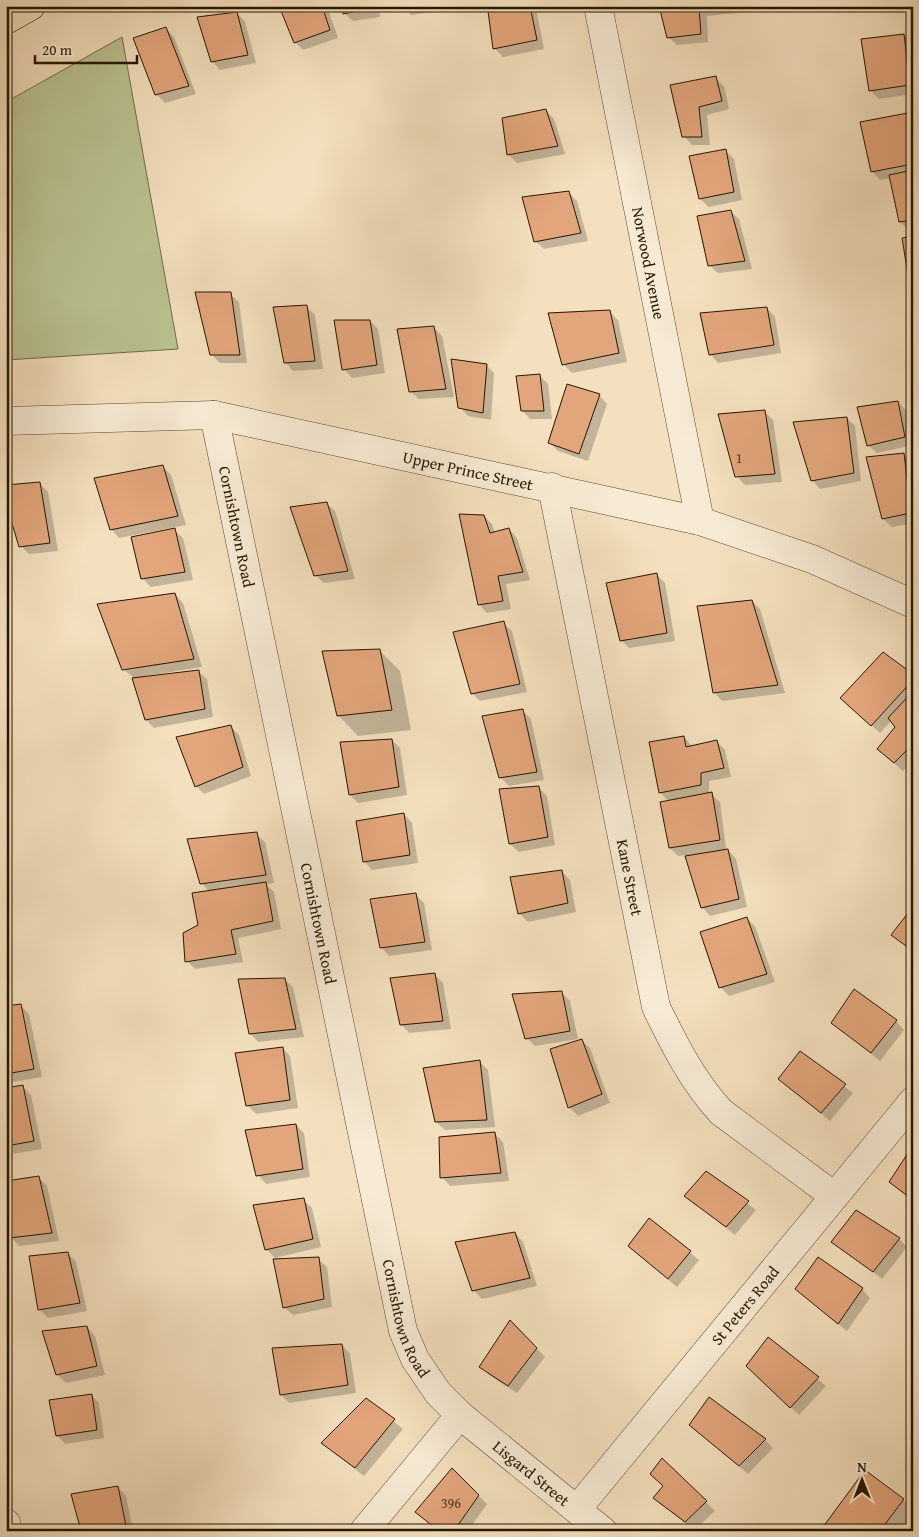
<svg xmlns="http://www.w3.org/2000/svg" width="919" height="1537" font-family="'Gentium Book Plus',serif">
  <rect width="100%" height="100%" fill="#f4e0be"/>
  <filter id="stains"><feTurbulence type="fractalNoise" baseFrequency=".004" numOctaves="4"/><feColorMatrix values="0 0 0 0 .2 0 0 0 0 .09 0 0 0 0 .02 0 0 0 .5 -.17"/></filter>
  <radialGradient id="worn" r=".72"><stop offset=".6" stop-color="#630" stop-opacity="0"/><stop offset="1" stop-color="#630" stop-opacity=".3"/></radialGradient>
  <!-- green -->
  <polygon fill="#bac292" stroke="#706c49" points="122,37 178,349 6,360 6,102"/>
  <!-- shadow -->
  <g fill="#0003">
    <polygon points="280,6 327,6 338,38 303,50 295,42"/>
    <polygon points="343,6 379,6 380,17 353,21 344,13"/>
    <polygon points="403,6 446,6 446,10 411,15"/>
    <polygon points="520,6 530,6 537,13 544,49 503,57 494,48"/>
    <polygon points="660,6 768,6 768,10 707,16 708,42 677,45 668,37"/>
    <polygon points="237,13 245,22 256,63 220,70 212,61"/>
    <polygon points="166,29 174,37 196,94 165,103 156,94"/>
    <polygon points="904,35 912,43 913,94 879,99 870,90"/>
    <polygon points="715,78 724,86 729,109 707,115 710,145 692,145 684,136 671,86"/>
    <polygon points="546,111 554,119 565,154 517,163 508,154"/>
    <polygon points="913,113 913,229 908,230 900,222 891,178 880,180 872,171"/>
    <polygon points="726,151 734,159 742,200 709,207 700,199 691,157"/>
    <polygon points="569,193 577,201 588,241 544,249 535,241"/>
    <polygon points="730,211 739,219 752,269 718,273 709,265"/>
    <polygon points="230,294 239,302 247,363 220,363 211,354"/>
    <polygon points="307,307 315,315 323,369 293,371 285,362"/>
    <polygon points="767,308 775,317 781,353 718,363 710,354"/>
    <polygon points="609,311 618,320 627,362 572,373 563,364"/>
    <polygon points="370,321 378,329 385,373 352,378 344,369"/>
    <polygon points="433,327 442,336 454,397 419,399 410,391"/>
    <polygon points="486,365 494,373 491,420 468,416 460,407"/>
    <polygon points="539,375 548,384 552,419 530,419 522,410"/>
    <polygon points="599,395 607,404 588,461 558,451 549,442"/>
    <polygon points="898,402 906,410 913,445 877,453 868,445"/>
    <polygon points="764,411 773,420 782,482 745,485 737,476"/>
    <polygon points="847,418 855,426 861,481 820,489 812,480"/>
    <polygon points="903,454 911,462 913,523 892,527 883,519"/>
    <polygon points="162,466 171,475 186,525 119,538 111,529"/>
    <polygon points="39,483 48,492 58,551 29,554 21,546"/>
    <polygon points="326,503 335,511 355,579 324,583 315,575"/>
    <polygon points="484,516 492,524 495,533 509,529 517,538 530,580 506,584 511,609 487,613 479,604"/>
    <polygon points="174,530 183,538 193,580 151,587 142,578"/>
    <polygon points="657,575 665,583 675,641 629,648 621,640"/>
    <polygon points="175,594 183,603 202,667 145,676 145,678 198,671 207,679 213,717 154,728 146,720 133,677 123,669"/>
    <polygon points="752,601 760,609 785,693 722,701 714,692"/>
    <polygon points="503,623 512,631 527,692 480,701 472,693"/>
    <polygon points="379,650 400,671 411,730 358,736 338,715"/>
    <polygon points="913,676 913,760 903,771 887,757 896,727 891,721 880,733 850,706"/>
    <polygon points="522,710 531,719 544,780 509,786 500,777"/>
    <polygon points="230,726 239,735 251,776 204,794 196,786"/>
    <polygon points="684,737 692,746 717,742 725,750 731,777 709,781 709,794 711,794 720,802 726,848 736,859 747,907 710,916 702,907 686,855 678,856 670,848 669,802 661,793 651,743"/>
    <polygon points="392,740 400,748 407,795 358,803 350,795"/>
    <polygon points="538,787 547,796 555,845 519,852 510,844"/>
    <polygon points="404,814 412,823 418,863 372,870 364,861"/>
    <polygon points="256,834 265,842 274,883 266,884 274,892 281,929 238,938 243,962 195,969 187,961 210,892 201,883"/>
    <polygon points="562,872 570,880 576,912 528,922 519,913"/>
    <polygon points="416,895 424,903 432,950 389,956 381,947"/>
    <polygon points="746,918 755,926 775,982 729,996 720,987"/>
    <polygon points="434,974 443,983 451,1029 409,1033 401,1024"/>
    <polygon points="284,979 293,987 304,1037 258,1042 250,1033"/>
    <polygon points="562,993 570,1001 578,1039 535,1046 527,1038"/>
    <polygon points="21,1006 29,1014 42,1077 6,1083 6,1007"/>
    <polygon points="896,1021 904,1030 880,1061 833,1022"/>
    <polygon points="581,1040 590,1048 610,1103 578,1116 569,1107 552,1050"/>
    <polygon points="282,1048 290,1056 298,1108 256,1114 248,1106 236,1054"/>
    <polygon points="800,1053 853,1093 830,1121 780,1079"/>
    <polygon points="480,1062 488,1070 495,1127 445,1130 436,1122"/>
    <polygon points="23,1087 31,1095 42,1149 6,1155 6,1090"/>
    <polygon points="296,1125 304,1133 310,1177 266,1184 258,1175"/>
    <polygon points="494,1133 503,1142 509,1181 450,1186 442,1177"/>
    <polygon points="913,1158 913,1201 890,1182"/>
    <polygon points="706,1173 756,1210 735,1235 686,1196"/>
    <polygon points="38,1177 47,1186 59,1241 19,1246 11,1237"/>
    <polygon points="303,1200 312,1208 321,1247 275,1258 266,1249"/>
    <polygon points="650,1220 699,1260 677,1287 629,1246"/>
    <polygon points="515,1233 523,1242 537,1286 482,1299 473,1290"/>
    <polygon points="899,1239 907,1247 882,1279 833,1241"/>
    <polygon points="68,1253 76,1262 87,1311 48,1318 39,1309"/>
    <polygon points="318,1259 327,1267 332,1307 293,1315 284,1307"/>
    <polygon points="862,1289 870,1298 847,1331 805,1297"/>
    <polygon points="511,1322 545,1357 517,1393 489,1375 481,1367"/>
    <polygon points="87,1327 95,1336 105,1375 66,1383 57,1374"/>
    <polygon points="768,1339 826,1386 799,1415 756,1375"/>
    <polygon points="342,1345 350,1354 356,1393 289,1403 281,1395 274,1349"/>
    <polygon points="91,1395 99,1403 104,1438 65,1444 57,1435"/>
    <polygon points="366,1399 403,1429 364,1476 323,1443"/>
    <polygon points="699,1433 765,1440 773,1448 748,1474"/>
    <polygon points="662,1460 715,1511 694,1530 655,1498 664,1486"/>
    <polygon points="452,1470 487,1504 468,1531 439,1531 417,1512"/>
    <polygon points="118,1487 126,1496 133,1531 82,1531"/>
    <polygon points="903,1500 913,1510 913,1531 821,1531"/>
  </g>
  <!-- building -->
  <g fill="#e3a57c" stroke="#261600">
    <polygon points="279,6 322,6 330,30 294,43"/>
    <polygon points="342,6 372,6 372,8 343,14"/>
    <polygon points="513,6 530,6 537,40 493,49 488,11"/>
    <polygon points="659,6 719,6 699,8 701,34 667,38"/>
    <polygon points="237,12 248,55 211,62 197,17"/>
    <polygon points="166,27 189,86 155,95 133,38"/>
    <polygon points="904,34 910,85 869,91 861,39"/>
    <polygon points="716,76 722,101 699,107 702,137 682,137 670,85"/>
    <polygon points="546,109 558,146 507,155 502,118"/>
    <polygon points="913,112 913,164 871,172 860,122"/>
    <polygon points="726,149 734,192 699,199 689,156"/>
    <polygon points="913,170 913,220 899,222 889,175"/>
    <polygon points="569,191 581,233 534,242 522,197"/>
    <polygon points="731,210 745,261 708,266 697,216"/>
    <polygon points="913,236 913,274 908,275 902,238"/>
    <polygon points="195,292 231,292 240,355 210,355"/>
    <polygon points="307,305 315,361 284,363 273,307"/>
    <polygon points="767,307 774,345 709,355 700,313"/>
    <polygon points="610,310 619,353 562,365 548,313"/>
    <polygon points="334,320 370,320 377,365 342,370"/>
    <polygon points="434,326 446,389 409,392 397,329"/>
    <polygon points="451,359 487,364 483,413 458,408"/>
    <polygon points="540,374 544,411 521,411 516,376"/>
    <polygon points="567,384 600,394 579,454 548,443"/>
    <polygon points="898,401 905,437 867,446 857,407"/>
    <polygon points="765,410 775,474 735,477 718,414"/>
    <polygon points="847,417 854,473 811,481 793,422"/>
    <polygon points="904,453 911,513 882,519 866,457"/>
    <polygon points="163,465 178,516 110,530 94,478"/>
    <polygon points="40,482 50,543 19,547 6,503 6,485"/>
    <polygon points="327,502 348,571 314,576 290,507"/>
    <polygon points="459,514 484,515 490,533 509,528 523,572 498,576 503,601 478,605"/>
    <polygon points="175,528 185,572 141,579 131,537"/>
    <polygon points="657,573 667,633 620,641 606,583"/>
    <polygon points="175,593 194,659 122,670 97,604"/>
    <polygon points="752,600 778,685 713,693 697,606"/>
    <polygon points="504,621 520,684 471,694 453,632"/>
    <polygon points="380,649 392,710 337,716 322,651"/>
    <polygon points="883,652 913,674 913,680 871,726 840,698"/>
    <polygon points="199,670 205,709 145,720 132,678"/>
    <polygon points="913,691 913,744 894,763 877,749 895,727 888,718"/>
    <polygon points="523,709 537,772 499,778 482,716"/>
    <polygon points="231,725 243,767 195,787 176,737"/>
    <polygon points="684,736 686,747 717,740 724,768 701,773 701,785 659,793 649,742"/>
    <polygon points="392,739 399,787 349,795 340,742"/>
    <polygon points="539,786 548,837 509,844 499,789"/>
    <polygon points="712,792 720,840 669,848 660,802"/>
    <polygon points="404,813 410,855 363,862 356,821"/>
    <polygon points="257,832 266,875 200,884 187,839"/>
    <polygon points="728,849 739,899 701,908 685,856"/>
    <polygon points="562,870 568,903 518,914 510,877"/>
    <polygon points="266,882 273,921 231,930 236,954 185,962 183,933 198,925 192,893"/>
    <polygon points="416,893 425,942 380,948 370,899"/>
    <polygon points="908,913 913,916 913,951 891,935"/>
    <polygon points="747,917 767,974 719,988 700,932"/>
    <polygon points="435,973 443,1021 400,1025 390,978"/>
    <polygon points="285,978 296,1029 249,1034 238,979"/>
    <polygon points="854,989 897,1020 871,1053 831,1023"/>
    <polygon points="562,991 570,1031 525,1039 512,994"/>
    <polygon points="21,1004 34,1069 6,1074 6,1006"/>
    <polygon points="582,1039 602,1094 568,1108 550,1049"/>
    <polygon points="283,1047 290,1100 246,1106 235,1053"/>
    <polygon points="800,1051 846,1084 821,1113 778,1079"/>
    <polygon points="480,1060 487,1120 435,1122 423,1068"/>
    <polygon points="23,1085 34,1141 6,1146 6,1088"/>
    <polygon points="296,1124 303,1169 256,1176 245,1130"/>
    <polygon points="495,1132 501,1173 440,1178 439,1137"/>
    <polygon points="908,1153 913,1156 913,1200 889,1182"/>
    <polygon points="706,1171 749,1201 726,1227 684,1196"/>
    <polygon points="39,1176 52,1233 9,1238 6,1227 6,1181"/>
    <polygon points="304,1198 313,1239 265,1250 253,1205"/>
    <polygon points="856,1210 900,1238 873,1272 831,1242"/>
    <polygon points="649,1218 691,1251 668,1279 628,1246"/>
    <polygon points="515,1232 530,1278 472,1291 455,1242"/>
    <polygon points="68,1252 80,1303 38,1310 29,1256"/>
    <polygon points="319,1257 324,1299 283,1308 273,1259"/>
    <polygon points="818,1257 863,1288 838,1324 795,1289"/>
    <polygon points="510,1320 537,1348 508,1386 479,1367"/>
    <polygon points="87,1326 97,1366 56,1375 42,1331"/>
    <polygon points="768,1337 819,1377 790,1408 746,1366"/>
    <polygon points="342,1344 348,1385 280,1395 272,1348"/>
    <polygon points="92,1394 97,1430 56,1436 49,1400"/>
    <polygon points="709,1397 766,1439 739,1466 689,1425"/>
    <polygon points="366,1398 395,1419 355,1468 321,1443"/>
    <polygon points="662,1458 707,1501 685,1522 653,1498 663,1486 650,1474"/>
    <polygon points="452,1468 479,1495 454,1531 439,1531 415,1512"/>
    <polygon points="865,1470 904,1499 880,1531 820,1531"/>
    <polygon points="118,1486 126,1526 81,1531 71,1494"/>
  </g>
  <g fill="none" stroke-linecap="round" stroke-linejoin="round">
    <defs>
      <g id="minor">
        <path id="s1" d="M598 6 700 521"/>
        <path id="s2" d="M214 415 403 1331 415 1359 438 1393 460 1415 603 1531"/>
        <path id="s3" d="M6 421 214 415 700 521 812 559 913 604"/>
        <path id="s4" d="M552 487 656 1007C674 1044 693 1082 721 1112L834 1196"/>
        <path id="s5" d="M577 1509 913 1101"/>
        <polyline points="6,1523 8,1531"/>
        <polyline points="364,1531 460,1415"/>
      </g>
      <polyline id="primary" points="6,20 31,6"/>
    </defs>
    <!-- minor casing -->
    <use href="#minor" stroke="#5a4830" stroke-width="29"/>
    <!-- primary casing -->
    <use href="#primary" stroke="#261600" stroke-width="29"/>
    <!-- minor -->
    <use href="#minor" stroke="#f8ebd5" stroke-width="28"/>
    <!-- primary -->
    <use href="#primary" stroke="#f4e0be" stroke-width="28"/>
  </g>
  <g text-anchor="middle" stroke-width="4" stroke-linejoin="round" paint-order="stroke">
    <!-- number labels -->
    <g font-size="14" fill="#553a1f">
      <text x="739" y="463">1</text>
      <text x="451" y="1508">396</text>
    </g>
    <!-- street labels -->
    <g font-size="16" fill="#261600" stroke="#f8ebd5">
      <text dy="6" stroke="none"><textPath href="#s1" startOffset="262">Norwood Avenue</textPath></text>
      <text dy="6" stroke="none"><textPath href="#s3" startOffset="468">Upper Prince Street</textPath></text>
      <text dy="6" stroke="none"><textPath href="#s2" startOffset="114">Cornishtown Road</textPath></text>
      <text dy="6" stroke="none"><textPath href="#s4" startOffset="398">Kane Street</textPath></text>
      <text dy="6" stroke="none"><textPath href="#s2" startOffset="519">Cornishtown Road</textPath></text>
      <text dy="6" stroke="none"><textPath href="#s5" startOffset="264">St Peters Road</textPath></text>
      <text dy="6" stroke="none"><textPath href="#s2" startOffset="924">Cornishtown Road</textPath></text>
      <text dy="6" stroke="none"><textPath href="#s2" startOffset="1130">Lisgard Street</textPath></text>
    </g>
  </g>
  <!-- margin -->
  <rect width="919" height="1537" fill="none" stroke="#f4e0be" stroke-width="25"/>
  <rect x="8" y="8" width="904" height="1522" fill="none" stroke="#261600" stroke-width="2.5"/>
  <rect x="12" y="12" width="894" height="1512" fill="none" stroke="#261600"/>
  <!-- north arrow -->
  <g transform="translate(862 1480)" stroke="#f8ebd5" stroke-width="4" paint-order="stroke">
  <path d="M0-4L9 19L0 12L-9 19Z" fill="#261600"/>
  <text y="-8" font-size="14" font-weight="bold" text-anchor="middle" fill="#261600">N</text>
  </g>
  <!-- scale -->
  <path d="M35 55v8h102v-8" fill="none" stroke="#261600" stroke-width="2.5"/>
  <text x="42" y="55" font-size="15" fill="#261600" stroke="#f8ebd5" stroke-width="4" paint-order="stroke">20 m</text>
  <rect width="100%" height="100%" filter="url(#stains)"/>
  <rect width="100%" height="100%" fill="url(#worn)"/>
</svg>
